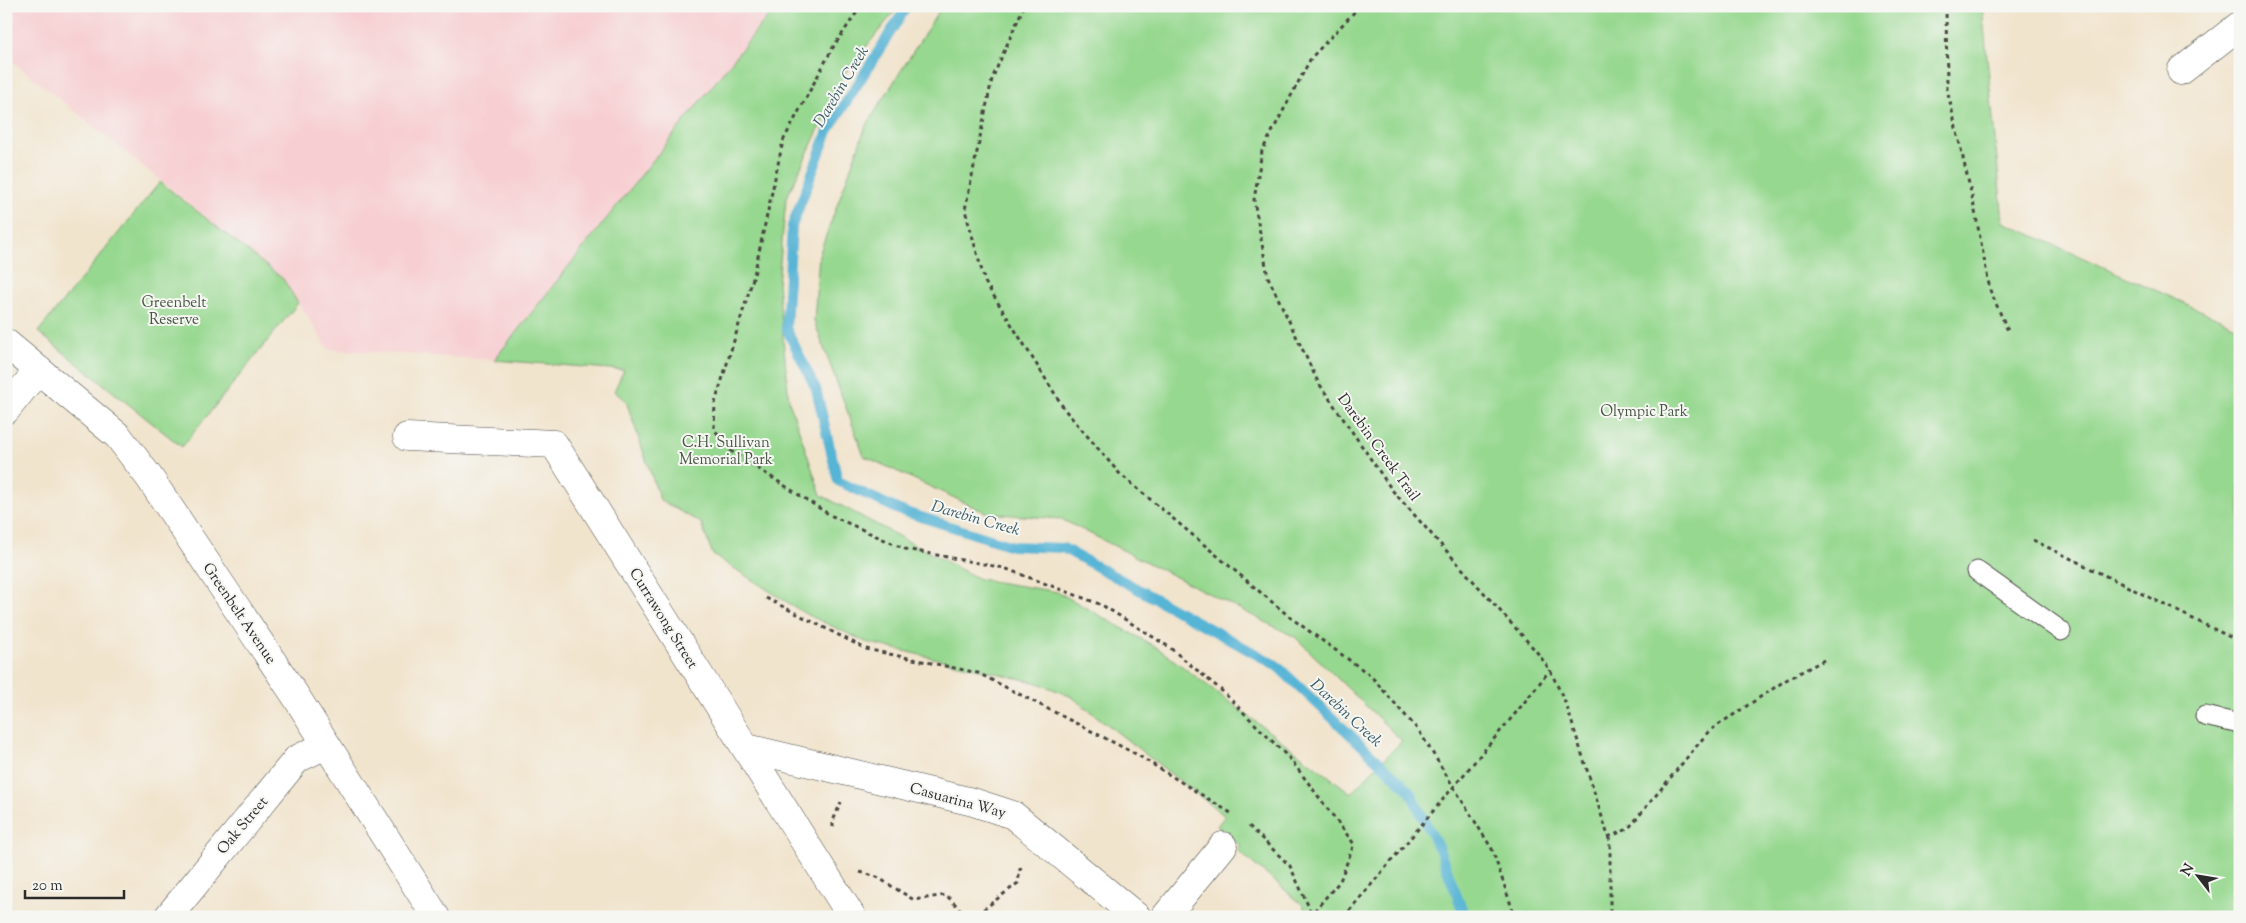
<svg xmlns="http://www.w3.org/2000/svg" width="2246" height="923" font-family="'Sorts Mill Goudy',serif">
  <rect width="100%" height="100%" fill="#f6f6f2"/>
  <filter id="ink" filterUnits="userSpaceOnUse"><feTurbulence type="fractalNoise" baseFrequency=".02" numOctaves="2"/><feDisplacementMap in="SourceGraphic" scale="10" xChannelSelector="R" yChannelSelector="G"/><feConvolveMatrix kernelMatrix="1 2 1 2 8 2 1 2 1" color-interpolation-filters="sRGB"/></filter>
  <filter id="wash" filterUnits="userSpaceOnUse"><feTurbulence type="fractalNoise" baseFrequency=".0096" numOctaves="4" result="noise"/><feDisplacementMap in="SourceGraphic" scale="20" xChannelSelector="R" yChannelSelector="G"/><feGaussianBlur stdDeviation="1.12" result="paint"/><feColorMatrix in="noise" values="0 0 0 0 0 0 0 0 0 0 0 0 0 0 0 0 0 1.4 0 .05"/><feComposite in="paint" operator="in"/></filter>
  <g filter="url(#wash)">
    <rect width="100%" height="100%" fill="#f1e4cd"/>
    <!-- built -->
    <polygon fill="#f7cfd2" points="6,6 776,6 494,360 328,349 283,279 6,56"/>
    <!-- green -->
    <g fill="#96d88f" stroke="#60825d">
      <polygon points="776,6 899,6 845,73 786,199 778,284 789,401 821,495 979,579 1058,592 1159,649 1351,793 1402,741 1295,637 1061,519 987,513 864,456 814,321 819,255 866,126 942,6 1982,6 2003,222 2240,328 2240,917 1308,917 1303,905 1238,851 1241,846 1217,826 1225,816 1072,697 1038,683 866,642 804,613 713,555 701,523 660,500 626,401 614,391 624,370 494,360"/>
      <polygon points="160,182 283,279 298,303 182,447 38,332"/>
    </g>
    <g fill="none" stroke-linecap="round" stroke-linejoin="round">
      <!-- stream -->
      <polyline stroke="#56b4d5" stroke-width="10" points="907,6 828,131 792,226 786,328 816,389 838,481 899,510 1012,546 1063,548 1276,665 1409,790 1440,851 1465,917"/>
    </g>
  </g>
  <g filter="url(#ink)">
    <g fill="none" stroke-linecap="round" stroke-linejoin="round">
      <defs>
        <g id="lane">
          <polyline points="1977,571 2061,631"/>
          <polyline points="2205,716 2240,724"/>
        </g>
        <g id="street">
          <polyline points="2181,71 2240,25"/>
          <polyline points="6,343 118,436 149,477 295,695 436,917"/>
          <polyline points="6,410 38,370"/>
          <polyline points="407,437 554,444 852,917"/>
          <polyline points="747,748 973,802 1013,815 1137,917"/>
          <polyline points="168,917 297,759 326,745"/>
          <polyline points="1165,917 1223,846"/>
        </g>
      </defs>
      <!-- lane casing -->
      <use href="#lane" stroke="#494743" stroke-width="21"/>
      <!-- street casing -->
      <use href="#street" stroke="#494743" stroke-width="29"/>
      <!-- path -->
      <g stroke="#494743" stroke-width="3" stroke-dasharray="4 4" stroke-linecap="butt">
        <polyline points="861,6 832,49 783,141 754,275 715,403 714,429 731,451 830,515 905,549 1004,568 1102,605 1169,647 1221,690 1291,760 1354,844 1340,881 1309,917"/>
        <polyline points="1024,6 992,79 965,210 985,282 1065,410 1119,473 1291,618 1370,675 1419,731 1492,849 1515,917"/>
        <polyline points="1360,6 1311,58 1262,151 1254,200 1268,277 1318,382 1392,490 1536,651 1550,670 1566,704 1610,842 1610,917"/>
        <polyline points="1946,6 1947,89 1973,201 1990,290 2009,333"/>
        <polyline points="2033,540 2240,642"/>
        <polyline points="766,598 866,649 978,673 1136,754 1234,815"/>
        <polyline points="1519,709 1550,670"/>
        <polyline points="1249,826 1290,866 1312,914"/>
        <polyline points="833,827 833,821 841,802"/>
        <polyline points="1608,837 1628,829 1709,731 1786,680 1826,659"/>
        <polyline points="860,872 877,877 914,900 946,895 961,910 964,917"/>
        <polyline points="980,917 984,909 1018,883 1020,869 1025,866"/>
      </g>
      <!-- lane -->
      <use href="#lane" stroke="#fff" stroke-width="19"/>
      <!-- street -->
      <use href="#street" stroke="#fff" stroke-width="28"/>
      <!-- path-bridge -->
      <polyline stroke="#494743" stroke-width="3" stroke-dasharray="4 4" stroke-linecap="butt" points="1344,917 1519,709"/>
    </g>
  </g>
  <g text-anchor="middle" stroke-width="4" stroke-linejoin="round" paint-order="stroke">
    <!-- park labels -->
    <g font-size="15" fill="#465644" stroke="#f6f6f2">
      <text x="174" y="307">Greenbelt<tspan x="174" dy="17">Reserve</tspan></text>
      <text x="1644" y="416">Olympic Park</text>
      <text x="726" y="447">C.H. Sullivan<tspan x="726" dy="17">Memorial Park</tspan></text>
    </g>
    <!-- street labels -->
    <g font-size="15" fill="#2b2b2b" stroke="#f6f6f2">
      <text transform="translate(1379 447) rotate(54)" y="5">Darebin Creek Trail</text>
      <text transform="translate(240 613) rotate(56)" y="5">Greenbelt Avenue</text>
      <text transform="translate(664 618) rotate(58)" y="5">Currawong Street</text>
      <text transform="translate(958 800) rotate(15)" y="5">Casuarina Way</text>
      <text transform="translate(242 825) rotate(-50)" y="5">Oak Street</text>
    </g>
    <!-- water labels -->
    <g font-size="16" font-style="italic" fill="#3a5b66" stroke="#f6f6f2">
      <text transform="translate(840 86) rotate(-59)" y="6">Darebin Creek</text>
      <text transform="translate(976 517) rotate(16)" y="6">Darebin Creek</text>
      <text transform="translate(1347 712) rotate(43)" y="6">Darebin Creek</text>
    </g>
  </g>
  <!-- margin -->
  <rect width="2246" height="923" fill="none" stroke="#f6f6f2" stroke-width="25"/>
  <!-- north arrow -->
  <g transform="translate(2198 876) rotate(301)" stroke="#f6f6f2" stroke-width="4" paint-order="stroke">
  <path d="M0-4L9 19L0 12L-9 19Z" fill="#2b2b2b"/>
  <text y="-8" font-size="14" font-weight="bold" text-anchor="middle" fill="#2b2b2b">N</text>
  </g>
  <!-- scale -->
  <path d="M25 890v8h99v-8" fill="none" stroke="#2b2b2b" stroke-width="2.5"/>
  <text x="32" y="890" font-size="15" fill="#2b2b2b" stroke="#f6f6f2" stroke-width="4" paint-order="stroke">20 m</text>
</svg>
